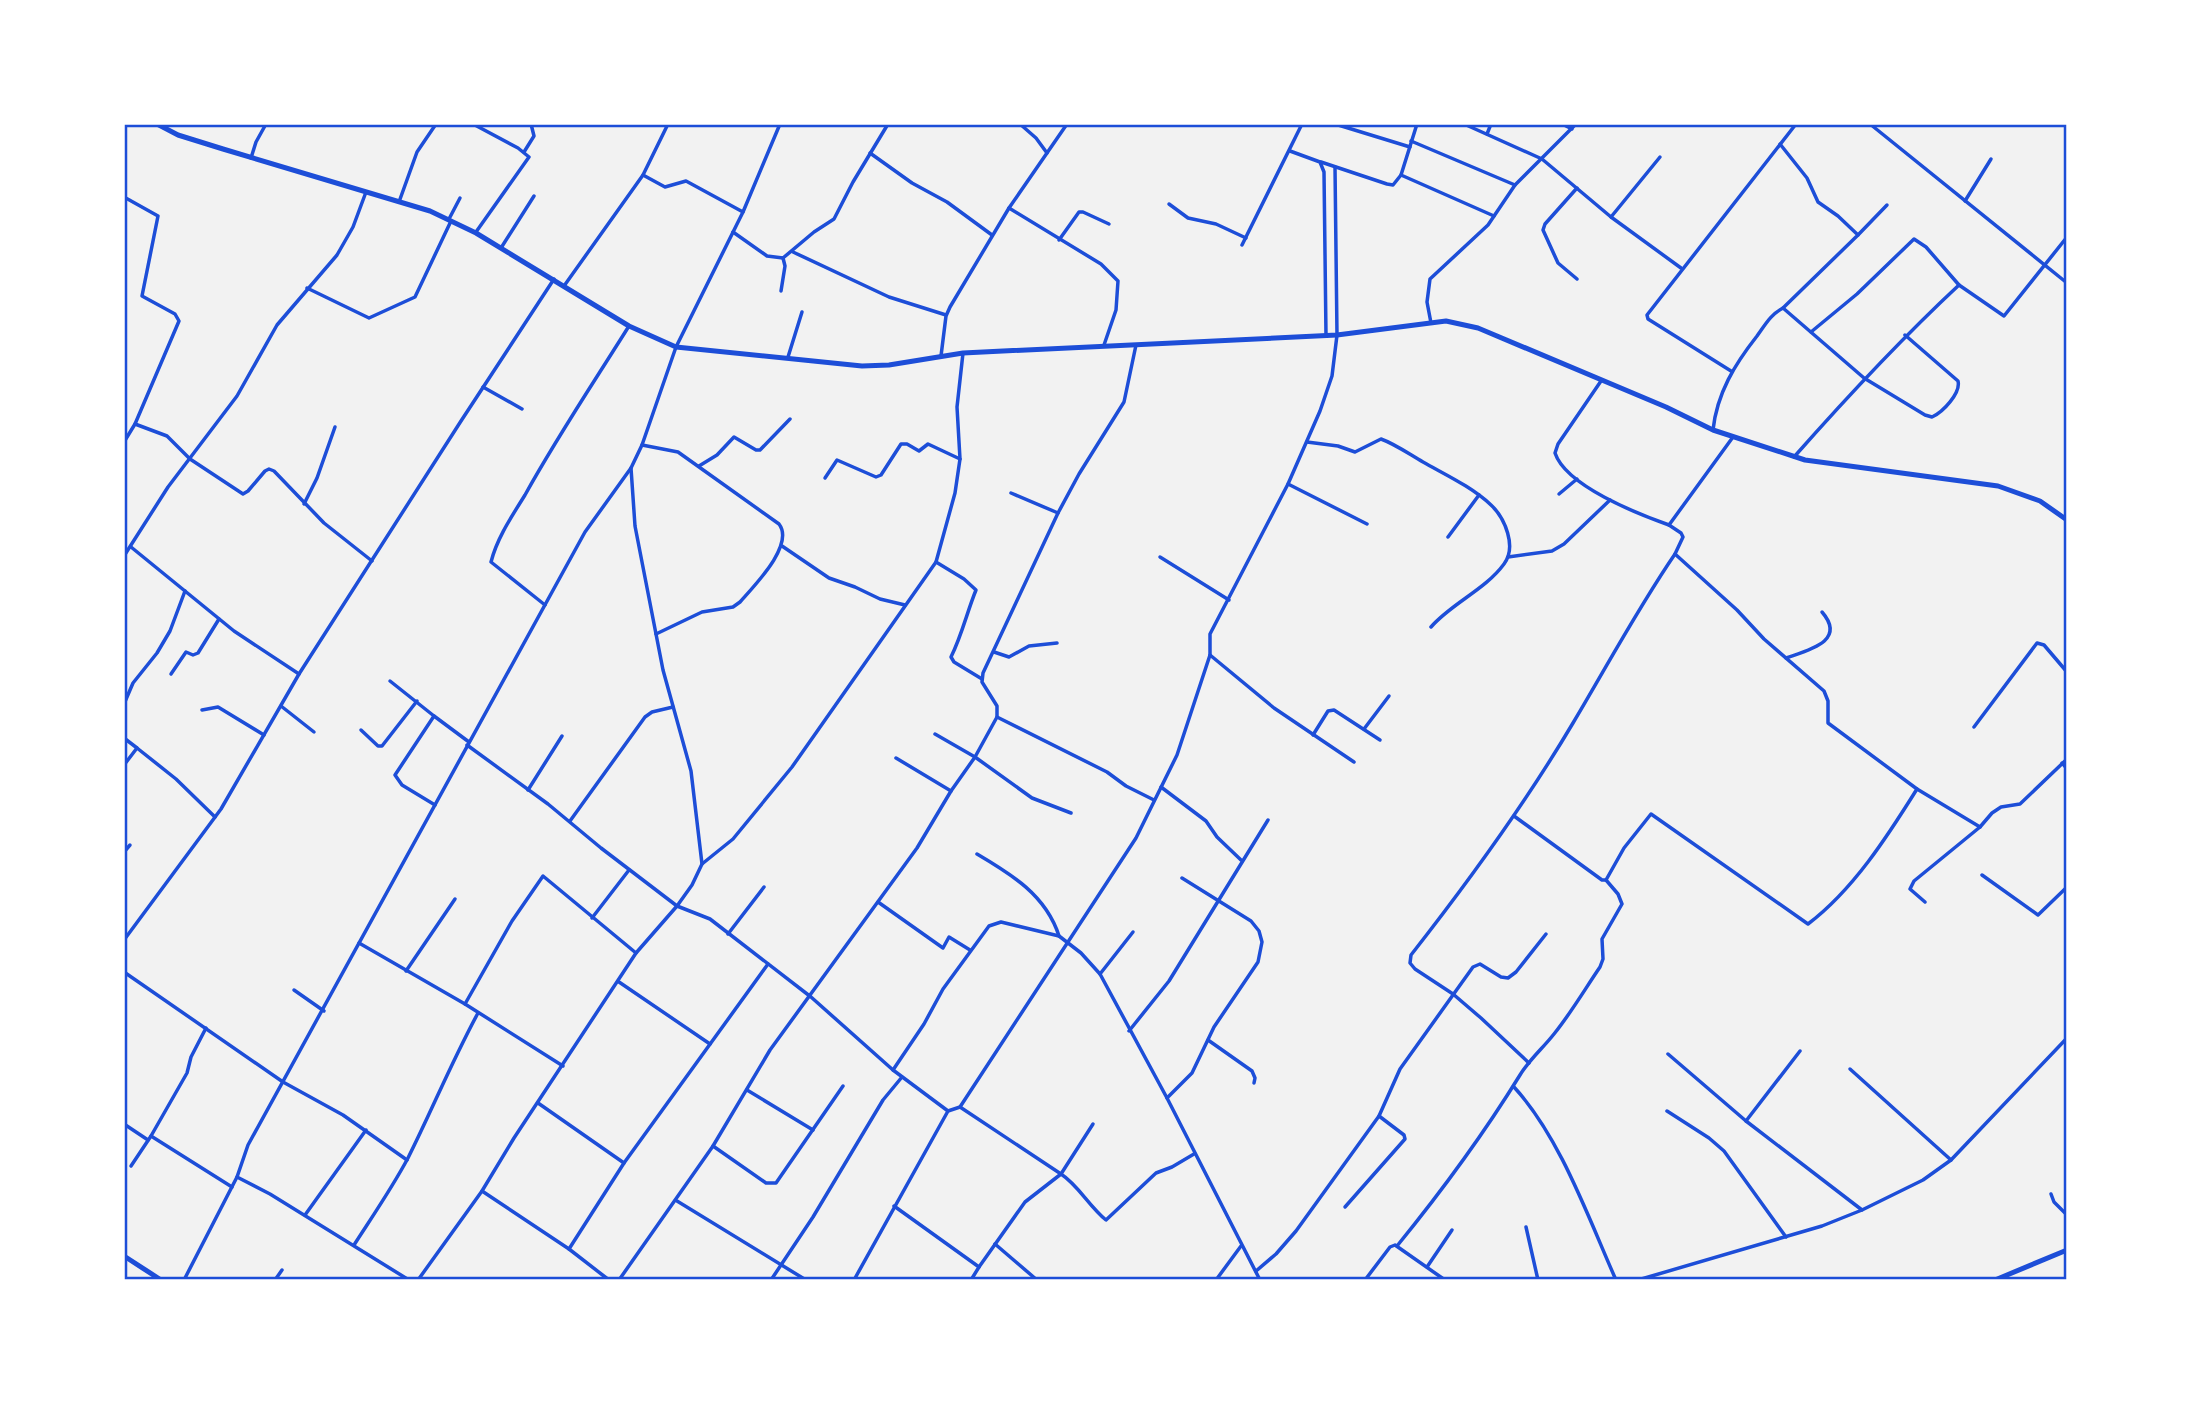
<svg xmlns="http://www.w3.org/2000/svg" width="2191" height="1404" font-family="Figtree,sans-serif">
  <rect width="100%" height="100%" fill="#f2f2f2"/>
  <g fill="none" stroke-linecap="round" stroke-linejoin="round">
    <!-- minor -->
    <g stroke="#1d4ed8" stroke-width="3.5">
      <polyline points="473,124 518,148 529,157 476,232"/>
      <polyline points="1020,124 1036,138 1047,153"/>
      <polyline points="1335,124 1410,147"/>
      <polyline points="1464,124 1542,159 1611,217 1681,268"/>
      <polyline points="1562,124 1572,129"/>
      <polyline points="1870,124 2067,283"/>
      <polyline points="1487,134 1491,124"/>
      <polyline points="1411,141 1515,185"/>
      <polyline points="1780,144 1807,178 1818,202 1838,216 1858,235 1783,308"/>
      <polyline points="1290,151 1320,162 1324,172 1326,335"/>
      <polyline points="524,152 534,136 531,124"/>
      <polyline points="870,153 912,183 947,202 992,235"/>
      <polyline points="251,158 256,142 266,124"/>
      <polyline points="1321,162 1387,184 1393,185 1401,175 1417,124"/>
      <polyline points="643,175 665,187 686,181 743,212"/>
      <polyline points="1401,175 1494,216"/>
      <polyline points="1577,188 1545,224 1543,230 1558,263 1577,279"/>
      <polyline points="124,197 158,216 142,296 175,314 179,321 135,424 124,442"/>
      <polyline points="1965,201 1991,159"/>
      <polyline points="399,202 417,152 436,124"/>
      <polyline points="1169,204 1188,218 1216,224 1246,238"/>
      <polyline points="1009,208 1101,264 1118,281 1116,310 1104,345"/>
      <polyline points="1611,217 1660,157"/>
      <polyline points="449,219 460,198"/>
      <polyline points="733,232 767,256 783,258 814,232 834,219 853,182 888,124"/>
      <polyline points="1858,235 1887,205"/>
      <polyline points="1059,240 1079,212 1083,212 1109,224"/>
      <polyline points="1242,245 1302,124"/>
      <polyline points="501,248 534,196"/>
      <polyline points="793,252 889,297 946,315"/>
      <polyline points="564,286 643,175 668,124"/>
      <polyline points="307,288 369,318 415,297 451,221"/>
      <polyline points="781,291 785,266 783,258"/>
      <polyline points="1431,323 1427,302 1430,279 1488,225 1515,185 1576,124"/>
      <polyline points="1811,332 1857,294 1914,239 1926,247 1959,285"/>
      <polyline points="941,356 946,316 950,307 1009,208 1067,124"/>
      <polyline points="788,357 802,312"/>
      <polyline points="1731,371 1648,319 1647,315 1796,124"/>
      <path d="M1601 381 1558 444 1555 453C1566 486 1638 514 1669 525L1733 437"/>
      <polyline points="483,387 522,409"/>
      <polyline points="135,424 167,436 190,459 243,494 248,491 265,471 269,469 274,471 324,523 372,561"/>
      <path d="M1713 430C1717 393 1735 364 1757 336 1765 325 1771 314 1783 308L1864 378 1925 415 1932 417C1943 412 1961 393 1958 381L1905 335"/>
      <path d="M1307 442 1338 446 1355 452 1381 439C1395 444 1409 454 1423 462 1446 475 1472 487 1491 505 1505 518 1517 547 1504 564 1485 590 1452 603 1431 627"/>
      <path d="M642 445 678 452 779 524C795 545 754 586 740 602L733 607 702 612 656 634"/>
      <path d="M1794 457C1847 397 1900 340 1959 285L2004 316 2067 237"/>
      <polyline points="699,466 717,455 734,437 756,450 760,450 790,419"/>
      <polyline points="825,478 837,460 876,477 881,475 901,444 907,444 919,451 928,444 960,459"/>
      <polyline points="1288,484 1367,524"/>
      <polyline points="1011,493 1058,513"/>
      <polyline points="1559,494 1577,479"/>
      <polyline points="304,504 317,478 335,427"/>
      <polyline points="1669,525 1681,533 1683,537 1675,554 1737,610 1764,639 1824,691 1828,701 1828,723 1917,789 1980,827"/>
      <polyline points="1448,537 1479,495"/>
      <polyline points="782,546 829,578 855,587 880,599 905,605"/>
      <polyline points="131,547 234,631 299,674"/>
      <polyline points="124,556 168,487 237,396 277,325 337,255 353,227 366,192"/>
      <polyline points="1160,557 1229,600"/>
      <polyline points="1508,557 1552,551 1564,544 1610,500"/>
      <path d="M936 562 964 579 976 590C967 612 962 635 951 657L954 662 982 679"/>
      <path d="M545 605 491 562C497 538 512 516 525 495 557 437 594 382 629 326"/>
      <polyline points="994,652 1009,657 1029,646 1057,643"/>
      <polyline points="1210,655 1274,708 1354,762"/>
      <path d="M1786 658C1809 650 1847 641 1822 612"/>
      <polyline points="171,674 186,652 193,655 198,653 219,619"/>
      <polyline points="390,681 434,716"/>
      <polyline points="124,704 133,683 157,653 170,631 185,591"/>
      <polyline points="281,706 314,732"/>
      <polyline points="202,710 218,707 264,735"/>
      <polyline points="997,717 1107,772 1126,786 1154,800"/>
      <polyline points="1974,727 2037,643 2044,645 2067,672"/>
      <polyline points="1364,729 1389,696"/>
      <polyline points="361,730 378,746 382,746 417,701"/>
      <polyline points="935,734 975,757 1032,798 1071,813"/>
      <polyline points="1313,735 1328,711 1334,710 1380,740"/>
      <polyline points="124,738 137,748"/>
      <polyline points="467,745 548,804 601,848 677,906 710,919 811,997 893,1070 948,1111"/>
      <polyline points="896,758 951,791"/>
      <polyline points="2062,763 2067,769"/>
      <polyline points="124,765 137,748 176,779 215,817"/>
      <polyline points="1161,787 1206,821 1217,837 1241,860"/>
      <polyline points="528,790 562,736"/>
      <polyline points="435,805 402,785 395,775 434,716 469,742"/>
      <path d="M1514 816 1602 880H1606L1624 848 1651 814 1808 924C1853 890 1887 837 1917 789"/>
      <polyline points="570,821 645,717 652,712 673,707"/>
      <polyline points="124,852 130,845"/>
      <path d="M977 854C1011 874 1046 895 1059 936"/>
      <polyline points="702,864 733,839 792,767 936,562 955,493 960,459 957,407 963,353"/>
      <polyline points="1982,875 2038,915 2067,887"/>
      <polyline points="878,902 943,948 949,937 970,950"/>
      <polyline points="1925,902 1910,889 1914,881 1980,827 1992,813 2001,807 2020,804 2067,759"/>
      <polyline points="592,918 629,870"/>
      <polyline points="728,934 764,887"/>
      <polyline points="124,940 221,809 299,674 461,421 554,279"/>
      <polyline points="359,943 465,1004 563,1066"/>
      <polyline points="406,971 455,899"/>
      <polyline points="124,972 283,1082 343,1115 407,1160"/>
      <polyline points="1100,974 1133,932"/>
      <polyline points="619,982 710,1044"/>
      <polyline points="294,990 324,1011"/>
      <polyline points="465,1004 512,921 543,876 636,953"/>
      <polyline points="206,1028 191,1057 187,1073 151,1136 232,1187"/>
      <polyline points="1129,1031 1169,981 1268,820"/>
      <polyline points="1208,1040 1252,1071 1255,1078 1254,1083"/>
      <polyline points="1668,1054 1746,1121 1862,1210"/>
      <path d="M1529 1063 1481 1018 1453 994 1415 969 1410 963 1411 955C1469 881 1525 804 1573 723 1607 666 1638 608 1675 554"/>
      <polyline points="1850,1069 1951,1160"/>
      <polyline points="893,1070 924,1024 943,989 989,926 1001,922 1059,936 1081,953 1100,974 1167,1098 1260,1280"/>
      <path d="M1514 1087C1560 1137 1588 1217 1616 1280"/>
      <polyline points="747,1090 813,1130"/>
      <polyline points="1167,1098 1192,1073 1214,1027 1258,962 1262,942 1259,931 1251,921 1182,878"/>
      <polyline points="538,1103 624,1163"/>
      <polyline points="960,1107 1061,1174 1025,1202 979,1267"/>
      <polyline points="1667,1111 1709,1138 1724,1151 1786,1237"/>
      <polyline points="1746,1121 1800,1051"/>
      <polyline points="124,1124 148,1140"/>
      <path d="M1093 1124 1061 1174C1078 1185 1089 1206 1106 1220L1156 1173 1172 1167 1194 1154"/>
      <polyline points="713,1146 766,1183 776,1183 843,1086"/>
      <polyline points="131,1166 151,1136"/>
      <polyline points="237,1177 270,1194 409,1280"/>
      <polyline points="482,1191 569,1249 609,1280"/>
      <polyline points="2051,1194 2054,1202 2067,1215"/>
      <polyline points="677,1201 806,1280"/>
      <polyline points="894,1206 979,1267 971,1280"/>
      <polyline points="1345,1207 1405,1139 1404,1135 1379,1116"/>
      <polyline points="305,1215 366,1130"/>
      <polyline points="1526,1227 1538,1280"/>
      <polyline points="995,1244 1037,1280"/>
      <path d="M354 1245C372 1217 392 1188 408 1158 432 1110 452 1061 478 1013"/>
      <path d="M1397 1246C1441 1192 1483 1135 1520 1075 1529 1060 1543 1048 1554 1034 1571 1013 1585 989 1600 967L1603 959 1602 939 1622 904 1618 894 1606 880"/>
      <polyline points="569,1249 624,1163 768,964"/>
      <polyline points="1427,1267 1452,1230"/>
      <polyline points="1256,1271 1276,1254 1296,1231 1379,1116 1400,1069 1473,967 1480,964 1501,977 1508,978 1516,972 1546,934"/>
      <polyline points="184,1280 237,1177 248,1145 585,532 631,468 642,445 676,347 743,212 780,124"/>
      <polyline points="275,1280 282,1270"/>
      <polyline points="418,1280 482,1191 514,1138 636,953 677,906 692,885 702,864 691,771 663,670 635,526 631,468"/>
      <polyline points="619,1280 713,1146 770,1050 917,848 951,791 975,757 997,717 997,706 982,682 983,673 1058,513 1079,474 1124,402 1136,345"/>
      <polyline points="771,1280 813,1217 883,1100 902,1077"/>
      <polyline points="854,1280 948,1111 960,1107 1136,838 1177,755 1210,655 1210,634 1288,484 1320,411 1332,376 1337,335 1335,167"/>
      <polyline points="1216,1280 1241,1246"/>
      <polyline points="1365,1280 1390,1247 1395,1245 1445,1280"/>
      <polyline points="1638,1280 1822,1226 1862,1210 1923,1180 1951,1160 2067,1038"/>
    </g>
    <!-- tertiary -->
    <g stroke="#1d4ed8" stroke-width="5">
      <polyline points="157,124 178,135 223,149 430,211 476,233 629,326 676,347 862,366 889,365 963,353 1337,335 1446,321 1478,328 1666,407 1713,430 1805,460 1998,486 2040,501 2067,520"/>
      <polyline points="124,1256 161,1280"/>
      <polyline points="1995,1280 2067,1250"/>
    </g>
  </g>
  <!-- border -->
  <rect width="2191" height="1404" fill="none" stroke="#ffffff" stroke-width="252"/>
  <rect x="126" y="126" width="1939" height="1152" fill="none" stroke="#1d4ed8" stroke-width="2.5"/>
</svg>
